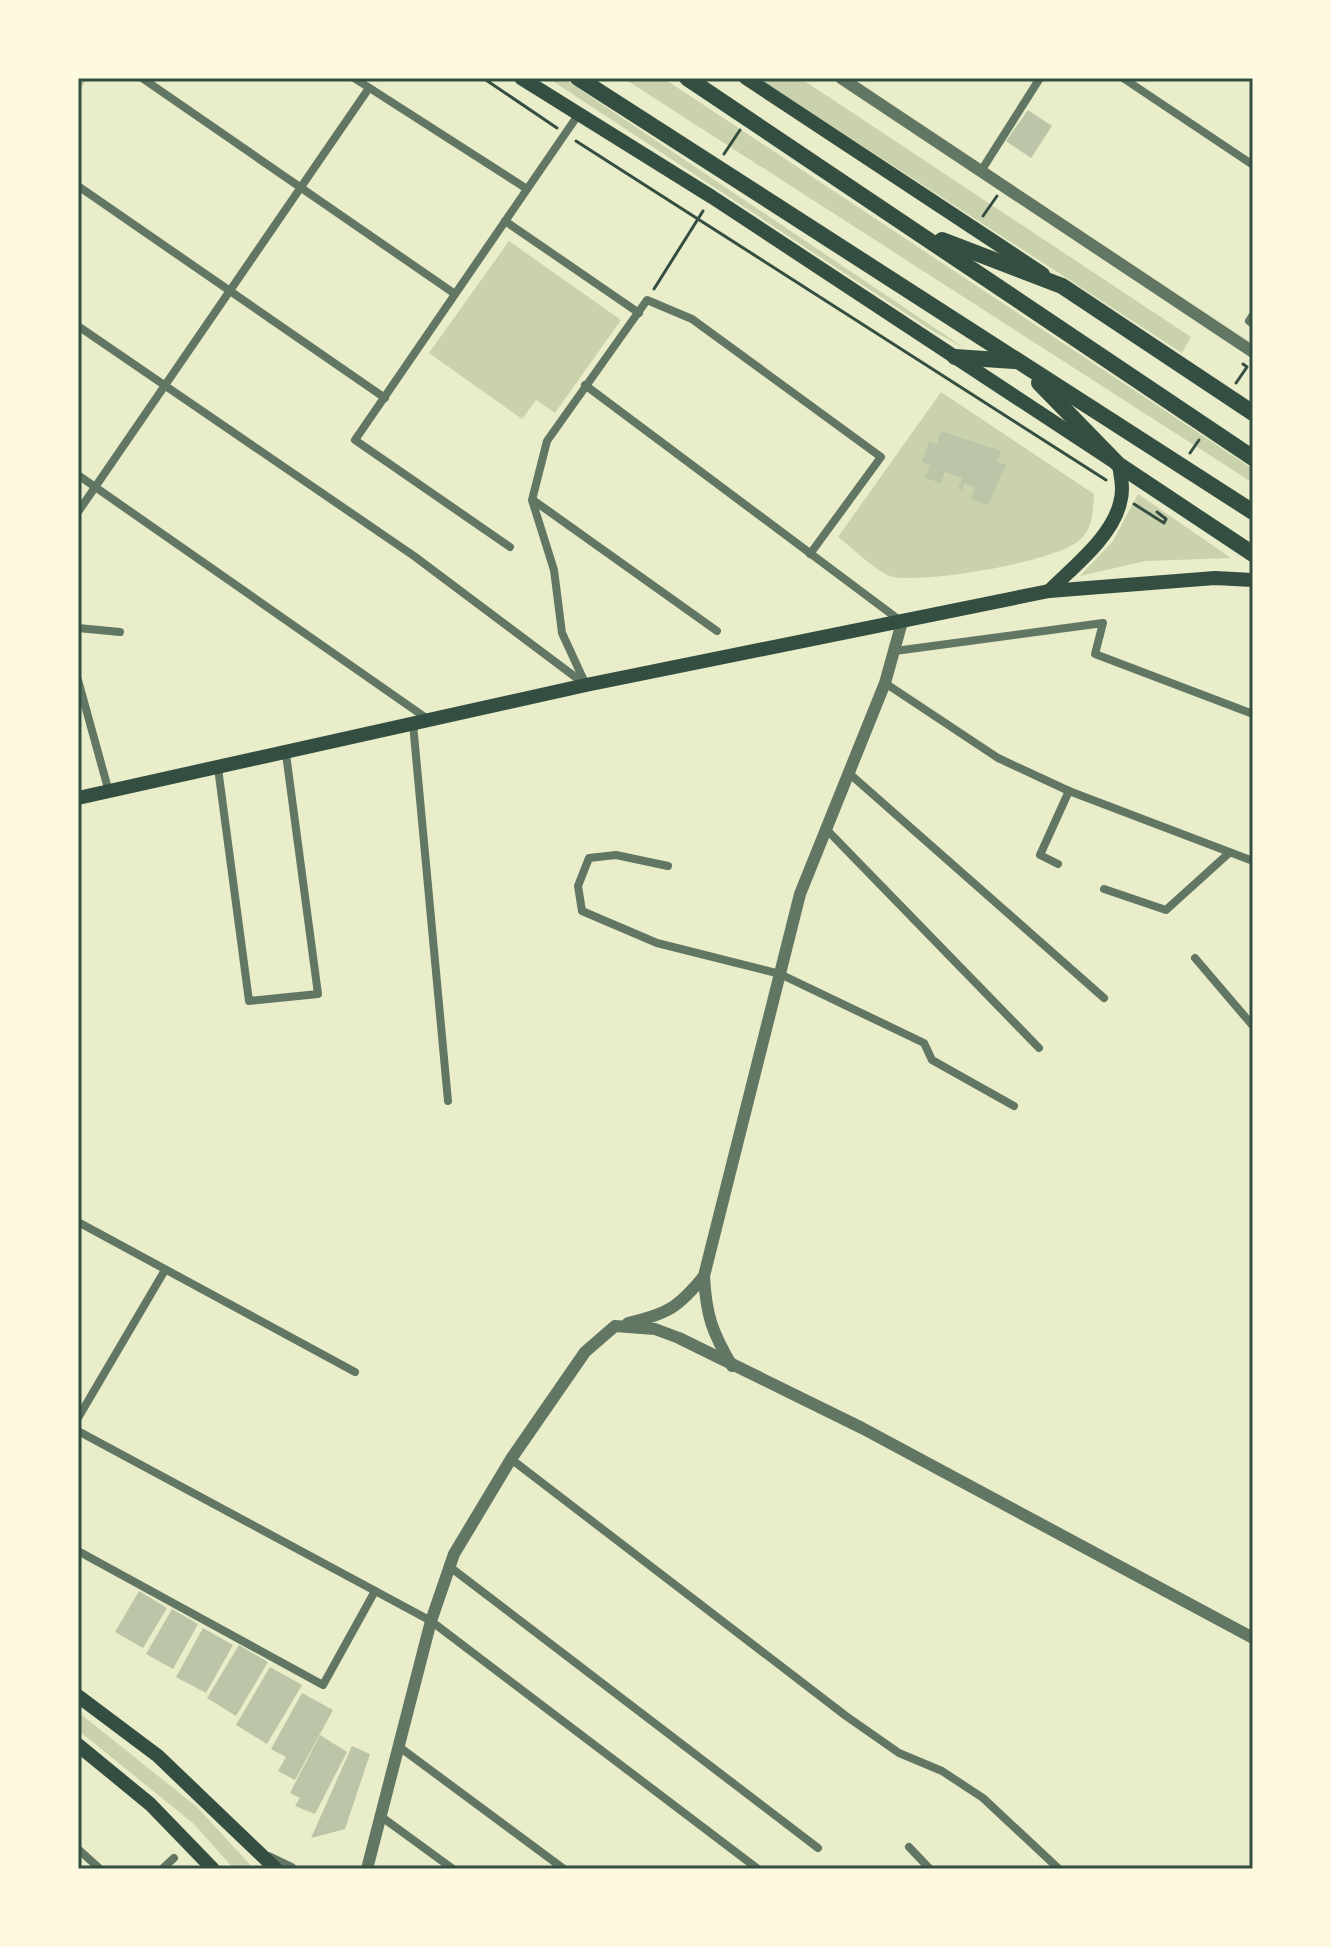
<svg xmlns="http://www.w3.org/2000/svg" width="1331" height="1947" font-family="'Source Serif 4',serif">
  <rect width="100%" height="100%" fill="#e9edc9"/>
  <!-- green -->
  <g fill="#cad2ad">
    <polygon points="548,78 563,78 966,349 931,330"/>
    <polygon points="623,78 663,78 1253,469 1253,483"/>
    <polygon points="758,78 800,78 1191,337 1182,353"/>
    <polygon points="509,241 621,320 555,413 536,400 522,419 429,353"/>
    <path d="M941 392 1094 494C1093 512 1093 527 1080 540 1055 562 927 583 893 577 880 575 850 546 838 537Z"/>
    <polygon points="1138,494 1231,558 1146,561 1080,576 1113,541"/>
    <polygon points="78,1712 197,1807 254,1869 234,1869 194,1824 78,1730"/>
  </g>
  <!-- building -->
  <g fill="#bcc5a7">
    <polygon points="78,78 87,78 78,93"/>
    <polygon points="1028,110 1052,126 1031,158 1006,141"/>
    <polygon points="941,431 1001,451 997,462 1006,465 988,505 971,499 975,487 964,483 962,490 958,489 962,478 945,472 941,483 925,478 930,465 922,462 929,441 937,444"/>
    <polygon points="139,1591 167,1608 143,1648 115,1632"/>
    <polygon points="172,1609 198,1624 173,1669 146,1654"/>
    <polygon points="203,1628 233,1645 206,1693 176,1677"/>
    <polygon points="239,1645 268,1662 236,1716 207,1698"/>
    <polygon points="270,1667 302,1685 267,1744 236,1725"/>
    <polygon points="302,1693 333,1710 295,1780 278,1771 286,1757 271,1749"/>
    <polygon points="320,1735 347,1752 315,1814 295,1806 300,1798 290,1793"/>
    <polygon points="352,1746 370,1754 345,1829 311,1838"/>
  </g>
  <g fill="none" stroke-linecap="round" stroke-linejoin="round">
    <!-- path -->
    <g stroke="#344e41" stroke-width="3">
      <polyline points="483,78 557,128"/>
      <polyline points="576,141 1106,480"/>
      <polyline points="724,154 740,130"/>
      <polyline points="983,216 997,196"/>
      <polyline points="654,289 703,211"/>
      <polyline points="1236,383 1247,367 1243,364"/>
      <polyline points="1190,453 1199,440"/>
      <polyline points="1134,504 1164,523 1166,519 1157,512"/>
    </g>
    <!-- minor -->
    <g stroke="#617663" stroke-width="8">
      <polyline points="142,78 455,294"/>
      <polyline points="354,78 527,189"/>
      <polyline points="1123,78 1253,165"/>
      <polyline points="981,171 1040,78"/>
      <polyline points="78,186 385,398"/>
      <polyline points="505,221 639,313"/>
      <polyline points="1253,315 1249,321 1253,324"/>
      <polyline points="78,326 414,556 582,682"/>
      <polyline points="585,385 902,622"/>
      <polyline points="78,475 429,720"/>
      <polyline points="533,500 717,631"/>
      <polyline points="78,512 369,88"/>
      <polyline points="510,547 355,440 578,115"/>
      <polyline points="78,628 120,632"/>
      <polyline points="895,651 1103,623 1095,654 1253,714"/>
      <polyline points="78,680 109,792"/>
      <polyline points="885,683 998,758 1069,791 1253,861"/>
      <polyline points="586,685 562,633 554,570 532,500 547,441 647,300 692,319 881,457 810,554"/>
      <polyline points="413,724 448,1101"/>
      <polyline points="218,768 249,1001 318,994 286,754"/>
      <polyline points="851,775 1104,998"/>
      <polyline points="827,830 1039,1048"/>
      <polyline points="1058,864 1040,855 1069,791"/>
      <polyline points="668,866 616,855 589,858 578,886 582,911 657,943 780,974 924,1043 932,1060 1014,1106"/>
      <polyline points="1104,889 1166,910 1229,853"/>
      <polyline points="1195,958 1253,1026"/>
      <polyline points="78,1222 355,1372"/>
      <polyline points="78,1418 165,1270"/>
      <polyline points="78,1431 431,1621 758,1869"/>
      <polyline points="511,1459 846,1716 899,1753 942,1771 983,1798 1059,1869"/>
      <polyline points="78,1551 323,1685 375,1591"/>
      <polyline points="450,1567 818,1848"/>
      <polyline points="398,1746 564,1869"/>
      <polyline points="379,1815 453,1869"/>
      <polyline points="909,1847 930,1869"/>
      <polyline points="78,1849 100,1869"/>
      <polyline points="162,1869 174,1858"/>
    </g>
    <!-- tertiary -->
    <g stroke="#617663" stroke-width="12">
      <polyline points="841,78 1253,352"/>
      <path d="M628 1323C667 1314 678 1308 704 1276"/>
      <path d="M732 1366C712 1332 706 1315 704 1276L800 894 885 683 902 622"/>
      <polyline points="268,1858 291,1869"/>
      <polyline points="367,1869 431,1621 454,1554 511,1459 585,1352 615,1326 655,1329 679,1338 862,1428 1253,1638"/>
    </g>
    <!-- secondary -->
    <g stroke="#344e41" stroke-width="14">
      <path d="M521 78 712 197 1119 465C1121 478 1124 490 1120 503 1112 537 1073 567 1049 591"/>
      <polyline points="746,78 1043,274"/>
      <polyline points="78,798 586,685 1049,591 1215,578 1253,580"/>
      <polyline points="78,1696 158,1756 276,1869"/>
      <polyline points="78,1745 150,1804 213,1869"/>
    </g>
    <!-- trunk -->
    <g stroke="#344e41" stroke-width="16">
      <polyline points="578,78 1253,512"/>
      <polyline points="687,78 1253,458"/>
      <polyline points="942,240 1062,286 1253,413"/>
      <polyline points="955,357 1014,361"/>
      <polyline points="1039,383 1119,465 1253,554"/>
    </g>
  </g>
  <!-- border -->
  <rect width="1331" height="1947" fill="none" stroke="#fefae0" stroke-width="160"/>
  <rect x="80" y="80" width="1171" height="1787" fill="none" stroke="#344e41" stroke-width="3"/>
</svg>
